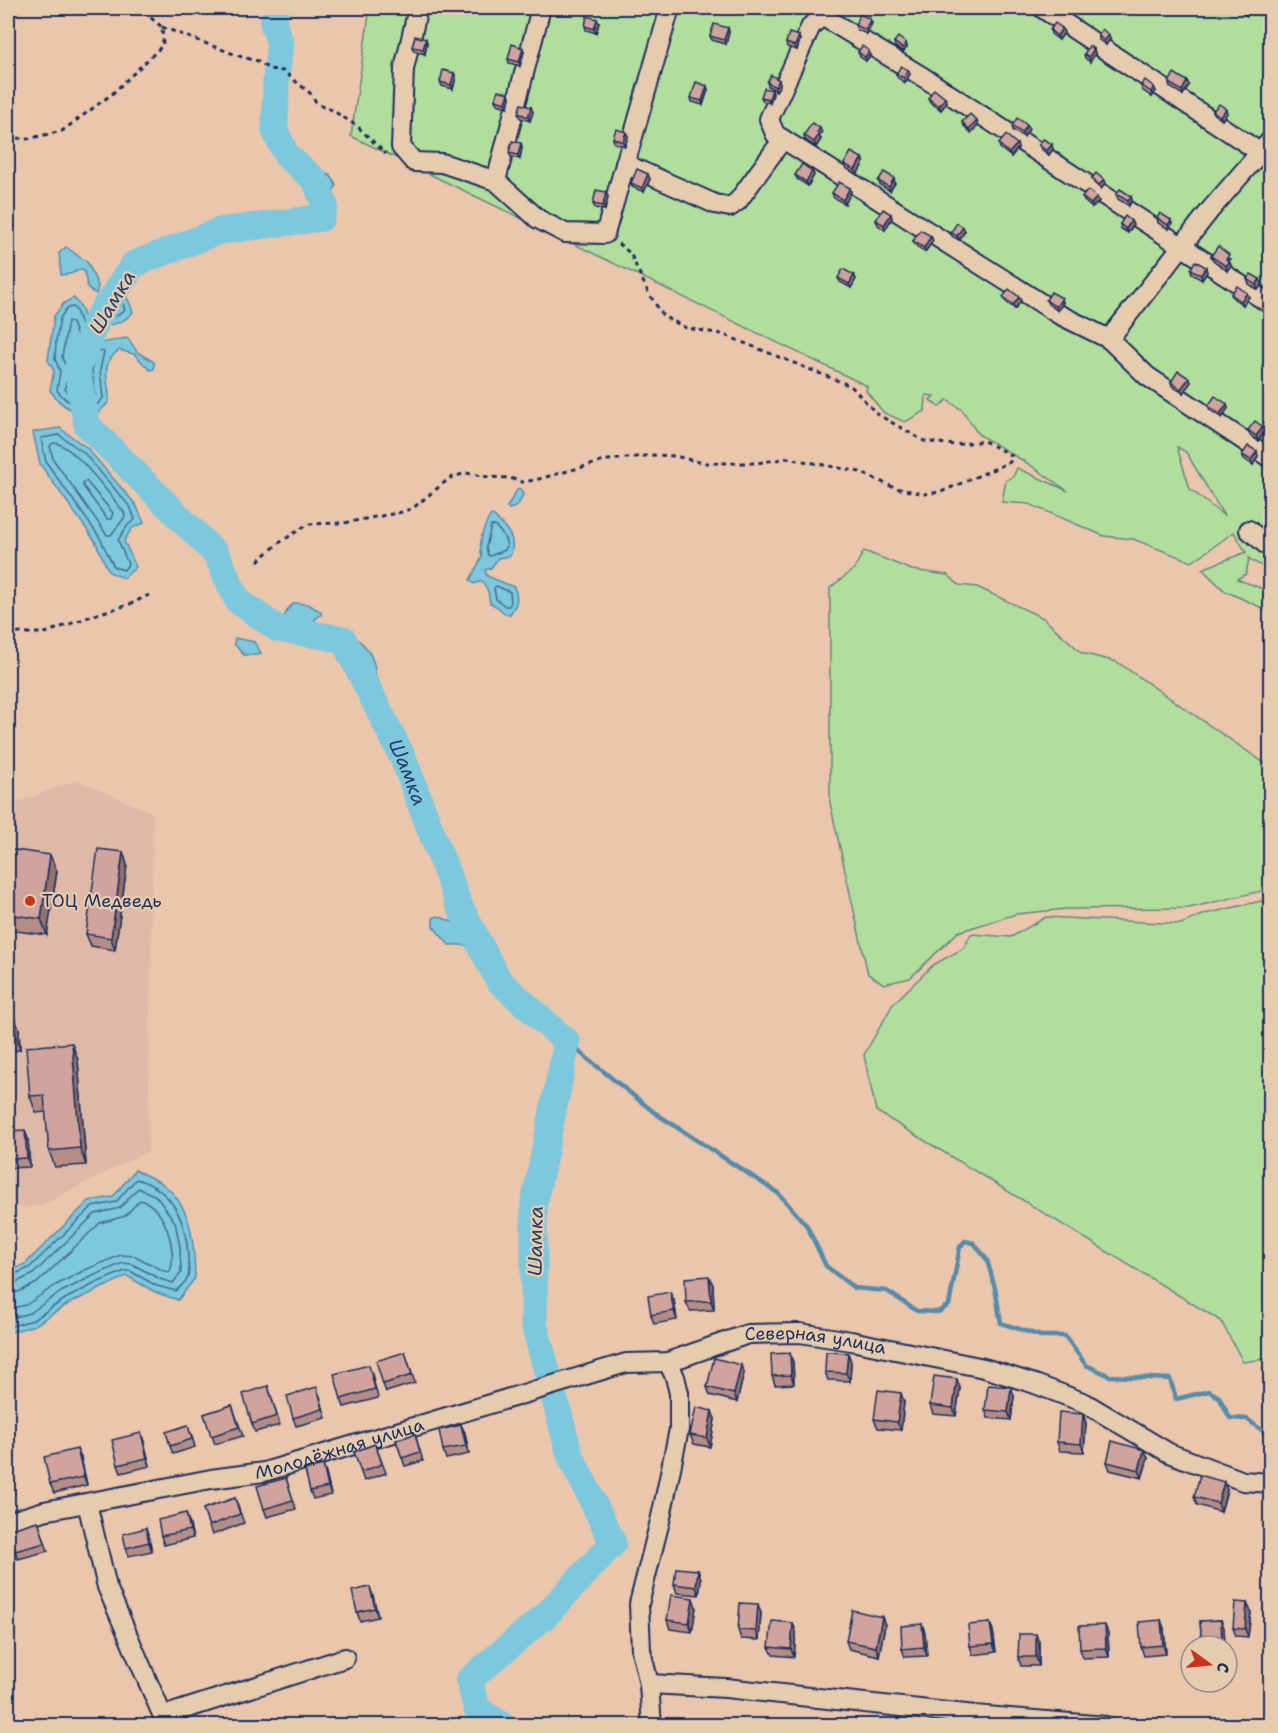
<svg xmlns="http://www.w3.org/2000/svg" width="1278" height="1733" font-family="'Shantell Sans',sans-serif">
  <rect width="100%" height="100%" fill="#eac6ac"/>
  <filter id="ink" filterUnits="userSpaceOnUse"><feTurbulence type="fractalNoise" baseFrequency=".0167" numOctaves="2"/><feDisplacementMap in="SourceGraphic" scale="12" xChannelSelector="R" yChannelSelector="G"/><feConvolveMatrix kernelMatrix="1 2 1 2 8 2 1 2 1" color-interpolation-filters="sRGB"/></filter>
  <g filter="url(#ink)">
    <!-- built -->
    <polygon fill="#deb9a6" points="77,780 153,813 148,1151 40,1206 8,1207 8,806"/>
    <!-- green -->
    <g fill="#b1de9d" stroke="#66867e" stroke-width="1.5" fill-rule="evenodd">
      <path d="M370 8H1270V570L1252 561 1249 558 1246 574 1237 579 1263 589 1270 582V614L1258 606 1225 591 1202 569 1246 552 1234 532 1192 562 1133 539 1104 536 1029 504 1002 502 1006 480 1013 477 1017 468 1068 491 1027 463 978 434 962 410 947 400 939 407 930 400 934 396 926 395 925 411 905 422 884 413 866 391 867 386 351 136ZM1177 447 1186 452 1224 516 1190 489Z"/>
      <polygon points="864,551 912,570 948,575 959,585 977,587 1043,618 1082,653 1117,662 1270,767 1270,889 1189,908 1066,909 1016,914 958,932 910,978 884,984 868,974 830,803 830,588 854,569"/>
      <polygon points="1270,899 1270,1358 1243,1362 1221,1321 876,1111 864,1055 893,1004 933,965 964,948 971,934 1011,937 1046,917 1181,924 1205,914"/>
    </g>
    <!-- water -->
    <g fill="#7dc8dd" stroke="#568baa" stroke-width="1.5">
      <path d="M284 155C290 158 293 165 299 167 313 172 332 168 336 186L333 191 324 194 321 192 316 178 310 176 298 179C289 173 280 166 284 155Z"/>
      <polygon points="66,247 88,263 98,286 96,294 88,289 84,271 82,269 70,274 61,275 59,253"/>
      <path d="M110 288C126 289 128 299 133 312 127 320 114 326 104 325L107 305 103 296 105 291Z"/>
      <path d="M74 298 81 307 93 343C105 344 117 339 128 338L137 352 154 362V369L150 370 134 354 119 350C98 366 110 379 109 402L98 413C75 412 64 411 50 390L54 371 48 360 54 316 64 303Z"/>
      <polygon points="60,428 87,448 136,505 144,523 132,528 124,541 136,567 124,578 109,572 95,541 40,464 33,432"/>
      <path d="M520 489 523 494C520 502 518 508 509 509L507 507 517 490Z"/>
      <path d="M493 515C505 527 518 538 510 556L498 558 491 568 485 570 487 576 514 587C519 599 517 604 510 614H505L498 607 490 603 488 591 482 581 474 584 470 580 482 557C478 542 483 529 490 516Z"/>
      <polygon points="294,603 308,604 321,612 321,615 316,618 314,624 299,620 281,623 288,609"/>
      <polygon points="235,638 254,642 261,653 259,655 244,655 234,644"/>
      <path d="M355 638C370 647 380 669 373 685L364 684 360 671V658L350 642V639Z"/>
      <path d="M438 916 460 925 469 938 483 937 486 945C473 947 462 944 449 945L433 926V918Z"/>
      <path d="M135 1170C144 1175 157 1179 165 1186 193 1209 194 1244 195 1278L178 1300 155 1292 127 1276 68 1304 35 1325 8 1333V1272L25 1264 89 1201 113 1197Z"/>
    </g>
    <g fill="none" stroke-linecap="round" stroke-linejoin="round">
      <!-- shore -->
      <g stroke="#426c91" stroke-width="1.5">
        <polygon points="113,295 121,298 125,310 115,317 112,314"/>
        <path d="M73 307 76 310 88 347 104 352 100 370 103 398 95 407C79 406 66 404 57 390L60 371 55 359 56 342 60 318 67 308Z"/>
        <polygon points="68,321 72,323 82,350 94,359 92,371 95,395 92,399 71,395 65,389 67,370 62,357"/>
        <polygon points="77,361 84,365 85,386 83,389 76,385 75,363"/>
        <polygon points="59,435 83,452 131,508 135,520 128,525 118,540 128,564 124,570 114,567 100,538 46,462 41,438"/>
        <path d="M53 443C72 442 111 497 124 512L125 517 111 535H107L53 459 50 446Z"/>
        <polygon points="86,481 113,513 111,519 107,519 83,486 83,483"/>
        <polygon points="491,526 495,526 504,536 507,546 505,550 490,556 488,555 486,547"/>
        <polygon points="496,586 510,592 511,602 509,606 505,606 496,599 494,588"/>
        <path d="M8 1277 29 1268 92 1207 116 1202 136 1179C173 1189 187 1222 188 1258 188 1264 190 1272 188 1277 186 1282 180 1287 176 1291L157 1286 130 1271H125L96 1283 65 1299 33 1320 8 1327"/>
        <polyline points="8,1284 14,1283 32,1275 95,1214 120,1208 138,1188 156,1196 175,1222 180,1247 181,1273 173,1283 160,1279 132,1264 123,1263 93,1276 61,1292 30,1313 8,1319"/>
        <path d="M8 1293 18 1292 37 1283 100 1223 125 1216 140 1200C165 1205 178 1251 170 1272L164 1271 135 1256 121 1255 85 1270 56 1285 26 1305 8 1309"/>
      </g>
      <!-- stream -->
      <polyline stroke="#568baa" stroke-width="4.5" points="567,1042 655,1113 778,1193 807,1226 826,1266 854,1288 887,1291 917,1311 938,1312 949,1305 960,1247 965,1241 974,1243 987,1260 995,1288 1001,1323 1041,1336 1065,1336 1086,1365 1110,1376 1170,1379 1176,1399 1209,1391 1219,1397 1230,1418 1247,1419 1263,1431 1270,1447"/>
      <!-- river -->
      <path stroke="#7dc8dd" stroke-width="27" id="s1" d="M276 8 273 24 280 42 276 80 275 131 287 156 315 180 325 205 321 218 219 231 134 264 98 317 77 370 87 425 216 554 238 601 278 629 343 639 403 758 459 905 499 981 567 1042 534 1204V1324L570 1455 613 1543 546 1615 469 1680 477 1709 503 1726"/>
      <defs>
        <g id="minor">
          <polyline points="418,8 404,69 401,147 414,162 442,163 496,181 538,219 565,233 605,234 670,8"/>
          <polyline points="1042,8 1270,159"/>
          <polyline points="1267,8 1270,10"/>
          <polyline points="1270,141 1211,209 1109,339 1147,376 1270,458"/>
          <polyline points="625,164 715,204 730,207 738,201 783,139"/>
          <polyline points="496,181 541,8"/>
          <polyline points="1109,339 1058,314 775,134 769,119 811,26 822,16 923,77 1270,304"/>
          <polyline points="1249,530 1270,548"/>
          <polyline points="87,1503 107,1587 167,1726"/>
          <path id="s2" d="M8 1522 44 1511 211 1479 264 1472 626 1363 668 1362 748 1334 800 1333 851 1341 984 1368 1035 1384 1085 1403 1169 1453 1243 1481 1270 1483"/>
          <polyline points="649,1684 726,1688 975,1715 1106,1726"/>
          <polyline points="163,1716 345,1658"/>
          <polyline points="652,1726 649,1684 641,1650 639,1604 661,1517 679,1429 679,1393 675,1377 668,1362"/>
        </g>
      </defs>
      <!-- minor casing -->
      <use href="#minor" stroke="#1b2f5e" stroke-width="22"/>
      <!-- path -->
      <g stroke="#1b2f5e" stroke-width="3" stroke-dasharray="4.5 4.5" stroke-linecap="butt">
        <polyline points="162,27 242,57 258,61 269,69 283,71 310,93 316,102 323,107 332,110 357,126 386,154"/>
        <polyline points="8,137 27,139 62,131 112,94 163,45 162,27 139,8"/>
        <polyline points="258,561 279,543 308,524 344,523 402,512 413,508 450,478 466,473 488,477 510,478 522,482 535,480 608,460 653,455 675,456 703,463 757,463 788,458 860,472 895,488 925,494 941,492 1010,462 1012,456 984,441 954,445 924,441 877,414 851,386 722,334 686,328 663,316 648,292 630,253 616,242"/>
        <polyline points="8,633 45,633 100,613 128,605 149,595"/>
      </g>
      <!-- minor -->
      <use href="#minor" stroke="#e7cbae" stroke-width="18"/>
    </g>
    <!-- wall -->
    <g fill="#b38d86" stroke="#1b2f5e" stroke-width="1.5">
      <polygon points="1236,8 1253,8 1247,16 1236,9"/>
      <polygon points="870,19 872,23 867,34 857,30 855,25"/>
      <polygon points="599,23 596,33 586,30 585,26"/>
      <polygon points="728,28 729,32 726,44 712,40 710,36"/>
      <polygon points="1062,28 1064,33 1059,40 1051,34 1050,30"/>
      <polygon points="1098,35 1110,39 1106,45 1099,40"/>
      <polygon points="426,39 427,43 425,54 414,51 412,47"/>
      <polygon points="800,40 797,50 787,47 786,43"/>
      <polygon points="894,42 906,43 907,47 903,52 895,47"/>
      <polygon points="1094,49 1095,54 1090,62 1085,58 1084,54"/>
      <polygon points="869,51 870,55 866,61 860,57 858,52"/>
      <polygon points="524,52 520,66 509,63 508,59"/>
      <polygon points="908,70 910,74 905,83 898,78 896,74"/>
      <polygon points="454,73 456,77 453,89 442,86 440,82"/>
      <polygon points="779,80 780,85 776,91 768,86 767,82"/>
      <polygon points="1187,81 1189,85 1183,95 1170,87 1169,83"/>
      <polygon points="1141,85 1156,91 1152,97 1142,90"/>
      <polygon points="708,90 703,105 692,102 691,98"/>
      <polygon points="772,90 773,94 770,103 763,101 761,97"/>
      <polygon points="509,93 510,97 508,107 497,104 495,100"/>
      <polygon points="928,98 945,98 947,102 941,110 930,102"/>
      <polygon points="531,107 533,112 530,121 520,118 518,113"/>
      <polygon points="1213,111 1227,113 1222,120 1215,115"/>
      <polygon points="962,122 978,125 971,133 964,126"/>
      <polygon points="1027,125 1029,129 1024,137 1013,131 1012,126"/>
      <polygon points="626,132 628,136 625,146 614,143 613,138"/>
      <polygon points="822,133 819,136 821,139 816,147 805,140 804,135"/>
      <polygon points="999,144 1018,148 1011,157 1000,148"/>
      <polygon points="1039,145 1053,149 1049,155 1041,149"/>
      <polygon points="522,147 520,159 511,157 509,153"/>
      <polygon points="864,162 857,175 846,168 844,164"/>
      <polygon points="1270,163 1270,177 1264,172 1262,168"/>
      <polygon points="812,171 814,175 808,186 797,179 795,175"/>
      <polygon points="1092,178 1105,184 1101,189 1094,183"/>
      <polygon points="650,179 644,192 632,187 631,183"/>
      <polygon points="878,181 895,183 890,191 880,185"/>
      <polygon points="850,188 851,192 845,204 834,198 832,193"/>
      <polygon points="606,192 608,197 605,210 595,208 593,204"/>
      <polygon points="1116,194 1131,196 1132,200 1129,206 1118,199"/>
      <polygon points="1082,197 1099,201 1092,208 1084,201"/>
      <polygon points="892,218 885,230 878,225 876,220"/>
      <polygon points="1157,218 1172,224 1169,229 1158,223"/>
      <polygon points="1131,221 1133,225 1128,233 1121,229 1120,224"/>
      <polygon points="963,227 965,231 959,240 952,236 951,232"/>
      <polygon points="931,236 933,241 925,252 915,245 913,241"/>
      <polygon points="1211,256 1231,259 1229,261 1231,265 1227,271 1213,260"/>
      <polygon points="1191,269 1207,272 1202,280 1192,274"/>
      <polygon points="854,275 856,279 851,288 840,282 838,278"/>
      <polygon points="1247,279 1260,279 1262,284 1258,290 1249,284"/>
      <polygon points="1231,294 1249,297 1243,305 1233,298"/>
      <polygon points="1003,297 1019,297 1021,301 1015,309 1005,301"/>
      <polygon points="1046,300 1063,302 1058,311 1048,304"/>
      <polygon points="1171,382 1191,382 1183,393 1172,386"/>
      <polygon points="1208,406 1228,408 1222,418 1210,410"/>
      <polygon points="1263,427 1265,431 1258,441 1250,435 1248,430"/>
      <polygon points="1242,455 1258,456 1253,465 1244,459"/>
      <polygon points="8,849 57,871 47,935 8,930"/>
      <polygon points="123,852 127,865 115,950 91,946 86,934"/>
      <polygon points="8,1017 14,1017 19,1029 20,1050 8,1051"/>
      <polygon points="78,1060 86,1165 55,1167 49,1151 46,1112 36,1113 30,1096"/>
      <polygon points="8,1131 28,1139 30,1167 8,1168"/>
      <polygon points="713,1285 714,1310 690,1311 686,1302"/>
      <polygon points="674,1300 677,1320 654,1324 651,1315"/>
      <polygon points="405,1352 415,1383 386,1392 383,1384"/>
      <polygon points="848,1353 851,1362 850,1381 828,1380 825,1372"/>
      <polygon points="793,1362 794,1384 775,1385 772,1376"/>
      <polygon points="744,1373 737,1402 710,1395 707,1387"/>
      <polygon points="372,1374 378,1398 344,1407 341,1399"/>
      <polygon points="268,1386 280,1425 255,1432 252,1424"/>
      <polygon points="960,1388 956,1416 933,1414 930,1405"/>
      <polygon points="320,1396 326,1418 296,1426 293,1418"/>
      <polygon points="1014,1396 1011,1420 988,1418 985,1410"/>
      <polygon points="904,1402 901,1430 878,1428 874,1419"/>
      <polygon points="232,1405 243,1436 215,1444 204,1414"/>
      <polygon points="1083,1414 1086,1423 1084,1452 1060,1451 1057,1442"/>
      <polygon points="715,1419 710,1447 694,1444 690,1435"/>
      <polygon points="461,1425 465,1433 469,1454 446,1459 443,1450"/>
      <polygon points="141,1433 150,1466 121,1473 118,1465"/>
      <polygon points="191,1433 195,1447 173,1454 170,1446"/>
      <polygon points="415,1434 423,1461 405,1466 396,1440"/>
      <polygon points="375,1444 386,1473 364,1481 354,1452"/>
      <polygon points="81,1458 87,1485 54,1493 50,1484"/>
      <polygon points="1148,1458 1142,1478 1110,1470 1107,1462"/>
      <polygon points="326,1474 331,1495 313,1499 310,1491"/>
      <polygon points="286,1478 296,1509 267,1517 264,1509"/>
      <polygon points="1227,1490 1221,1512 1197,1505 1194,1497"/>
      <polygon points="235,1498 244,1523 212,1535 203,1509"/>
      <polygon points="38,1521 48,1551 18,1559 8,1530"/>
      <polygon points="189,1522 193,1538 164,1545 161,1536"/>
      <polygon points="146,1528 152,1551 129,1556 126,1548"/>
      <polygon points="698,1570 701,1579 699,1595 677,1593 674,1584"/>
      <polygon points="373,1596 378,1617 360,1621 357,1612"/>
      <polygon points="1247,1603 1251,1612 1248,1637 1236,1636 1233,1628"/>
      <polygon points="696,1607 692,1632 670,1629 667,1620"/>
      <polygon points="761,1613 759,1640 741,1639 738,1630"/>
      <polygon points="882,1617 885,1625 879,1656 849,1649 846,1641"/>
      <polygon points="1161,1620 1164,1629 1166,1654 1144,1656 1141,1647"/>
      <polygon points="1221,1620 1224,1628 1225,1646 1202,1646 1200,1621"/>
      <polygon points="793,1623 796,1632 794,1657 773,1655 769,1647"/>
      <polygon points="990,1623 993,1631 996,1652 973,1655 970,1646"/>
      <polygon points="922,1624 925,1633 927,1656 905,1657 902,1649"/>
      <polygon points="1108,1633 1109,1657 1083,1658 1080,1649"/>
      <polygon points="1039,1642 1039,1666 1021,1666 1018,1657"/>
    </g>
    <!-- shaded-wall -->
    <g fill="#92736d" stroke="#1b2f5e" stroke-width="1.5">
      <polygon points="1249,8 1253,8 1247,16 1246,12"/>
      <polygon points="597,19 599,23 596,33 594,29"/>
      <polygon points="870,19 872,23 867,34 866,30"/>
      <polygon points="728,28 729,32 726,44 724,40"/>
      <polygon points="1062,28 1064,33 1059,40 1057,36"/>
      <polygon points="1109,35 1110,39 1106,45 1104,41"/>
      <polygon points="799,36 800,40 797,50 795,46"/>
      <polygon points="426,39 427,43 425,54 423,49"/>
      <polygon points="906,43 907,47 903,52 902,48"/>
      <polygon points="523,48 524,52 520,66 519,62"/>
      <polygon points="1094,49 1095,54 1090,62 1089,57"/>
      <polygon points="869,51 870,55 866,61 865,57"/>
      <polygon points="908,70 910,74 905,83 904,78"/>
      <polygon points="454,73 456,77 453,89 451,85"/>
      <polygon points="779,80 780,85 776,91 775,87"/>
      <polygon points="1187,81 1189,85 1183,95 1182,91"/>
      <polygon points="707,86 708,90 703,105 702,101"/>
      <polygon points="1154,87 1156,91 1152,97 1151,92"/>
      <polygon points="772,90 773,94 770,103 769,99"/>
      <polygon points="509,93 510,97 508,107 506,103"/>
      <polygon points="945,98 947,102 941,110 939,106"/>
      <polygon points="531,107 533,112 530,121 528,117"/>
      <polygon points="1226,109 1227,113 1222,120 1220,116"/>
      <polygon points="977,121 978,125 971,133 969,129"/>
      <polygon points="1027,125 1029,129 1024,137 1022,133"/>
      <polygon points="820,128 822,133 819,136 821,139 816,147 814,142 817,133"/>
      <polygon points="626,132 628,136 625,146 623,142"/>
      <polygon points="521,143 522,147 520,159 518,155"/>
      <polygon points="1017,144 1018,148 1011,157 1009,153"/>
      <polygon points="1052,144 1053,149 1049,155 1047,151"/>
      <polygon points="862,158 864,162 857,175 855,170"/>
      <polygon points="812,171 814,175 808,186 806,182"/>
      <polygon points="648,174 650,179 644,192 642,188"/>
      <polygon points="894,178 895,183 890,191 889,187"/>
      <polygon points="1104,180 1105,184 1101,189 1099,185"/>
      <polygon points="850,188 851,192 845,204 843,200"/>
      <polygon points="606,192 608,197 605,210 603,206"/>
      <polygon points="1131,196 1132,200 1129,206 1128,201"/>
      <polygon points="1097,197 1099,201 1092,208 1091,204"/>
      <polygon points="891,214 892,218 885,230 884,225"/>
      <polygon points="1171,220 1172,224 1169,229 1168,225"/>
      <polygon points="1131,221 1133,225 1128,233 1126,229"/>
      <polygon points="963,227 965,231 959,240 957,236"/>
      <polygon points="931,236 933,241 925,252 924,248"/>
      <polygon points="1229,261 1231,265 1227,271 1226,266"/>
      <polygon points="1206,267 1207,272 1202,280 1201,275"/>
      <polygon points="854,275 856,279 851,288 849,284"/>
      <polygon points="1260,279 1262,284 1258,290 1256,285"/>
      <polygon points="1247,293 1249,297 1243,305 1241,301"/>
      <polygon points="1019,297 1021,301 1015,309 1013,305"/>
      <polygon points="1062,298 1063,302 1058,311 1056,307"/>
      <polygon points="1189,378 1191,382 1183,393 1181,389"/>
      <polygon points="1227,404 1228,408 1222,418 1220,414"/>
      <polygon points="1263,427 1265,431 1258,441 1256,436"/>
      <polygon points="1257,451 1258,456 1253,465 1251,460"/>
      <polygon points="123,852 127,865 115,950 111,938"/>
      <polygon points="50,855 57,871 47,935 41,919"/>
      <polygon points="14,1017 19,1029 20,1050 16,1037"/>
      <polygon points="72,1043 78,1060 86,1165 80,1148"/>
      <polygon points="25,1130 28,1139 30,1167 27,1158"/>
      <polygon points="709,1276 713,1285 714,1310 711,1301"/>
      <polygon points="670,1292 674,1300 677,1320 674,1311"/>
      <polygon points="790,1353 793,1362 794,1384 791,1375"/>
      <polygon points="848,1353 851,1362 850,1381 846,1373"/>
      <polygon points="741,1365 744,1373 737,1402 734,1394"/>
      <polygon points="957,1379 960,1388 956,1416 953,1408"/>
      <polygon points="1011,1387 1014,1396 1011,1420 1008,1412"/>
      <polygon points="901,1393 904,1402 901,1430 897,1422"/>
      <polygon points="712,1411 715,1419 710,1447 707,1438"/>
      <polygon points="1083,1414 1086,1423 1084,1452 1081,1444"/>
      <polygon points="461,1425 465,1433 469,1454 466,1446"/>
      <polygon points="141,1433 144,1441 150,1466 147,1458"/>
      <polygon points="77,1449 81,1458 87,1485 84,1477"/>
      <polygon points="1144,1450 1148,1458 1142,1478 1139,1470"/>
      <polygon points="323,1465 326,1474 331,1495 328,1487"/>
      <polygon points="1224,1482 1227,1490 1221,1512 1218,1503"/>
      <polygon points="186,1513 189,1522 193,1538 190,1530"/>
      <polygon points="146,1528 149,1537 152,1551 149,1542"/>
      <polygon points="698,1570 701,1579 699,1595 696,1587"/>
      <polygon points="370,1587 373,1596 378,1617 375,1608"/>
      <polygon points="693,1598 696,1607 692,1632 689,1623"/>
      <polygon points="1247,1603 1251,1612 1248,1637 1245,1629"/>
      <polygon points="758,1604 761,1613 759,1640 756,1631"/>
      <polygon points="882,1617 885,1625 879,1656 876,1647"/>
      <polygon points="1161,1620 1164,1629 1166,1654 1163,1645"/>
      <polygon points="1221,1620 1224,1628 1225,1646 1223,1646 1222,1644"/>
      <polygon points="793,1623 796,1632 794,1657 791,1649"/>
      <polygon points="990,1623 993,1631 996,1652 993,1644"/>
      <polygon points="922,1624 925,1633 927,1656 924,1647"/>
      <polygon points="1105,1625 1108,1633 1109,1657 1106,1648"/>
      <polygon points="1036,1634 1039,1642 1039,1666 1036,1657"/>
    </g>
    <!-- building -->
    <g fill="#d0a49c" stroke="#1b2f5e" stroke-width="1.5">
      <polygon points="1239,8 1249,8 1246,12"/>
      <polygon points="860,14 870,19 866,30 855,25"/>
      <polygon points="587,16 597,19 594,29 585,26"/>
      <polygon points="1055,23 1062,28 1057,36 1050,30"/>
      <polygon points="714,24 728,28 724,40 710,36"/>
      <polygon points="1102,29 1109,35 1104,41 1098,35"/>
      <polygon points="789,33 799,36 795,46 786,43"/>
      <polygon points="415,36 426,39 423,49 412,47"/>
      <polygon points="898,37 906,43 902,48 894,42"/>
      <polygon points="512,44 523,48 519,62 508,59"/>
      <polygon points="862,46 869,51 865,57 858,52"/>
      <polygon points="1089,46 1094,49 1089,57 1084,54"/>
      <polygon points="901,66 908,70 904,78 896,74"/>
      <polygon points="443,70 454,73 451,85 440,82"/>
      <polygon points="1174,73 1187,81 1182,91 1169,83"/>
      <polygon points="771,75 779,80 775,87 767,82"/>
      <polygon points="1145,80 1154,87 1151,92 1141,85"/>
      <polygon points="696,82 707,86 702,101 691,98"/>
      <polygon points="764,88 772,90 769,99 761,97"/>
      <polygon points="934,89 945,98 939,106 928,98"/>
      <polygon points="498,90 509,93 506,103 495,100"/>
      <polygon points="521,104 531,107 528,117 518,113"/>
      <polygon points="1219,104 1226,109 1220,116 1213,111"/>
      <polygon points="970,114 977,121 969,129 962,122"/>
      <polygon points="1017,118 1027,125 1022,133 1012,126"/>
      <polygon points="812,123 820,128 817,133 819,135 814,142 804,135"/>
      <polygon points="616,129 626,132 623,142 613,138"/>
      <polygon points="1006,135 1017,144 1009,153 999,144"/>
      <polygon points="1043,139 1052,144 1047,151 1039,145"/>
      <polygon points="512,141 521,143 518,155 509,153"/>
      <polygon points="851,152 862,158 855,170 844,164"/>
      <polygon points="1267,161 1270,163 1270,174 1262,168"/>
      <polygon points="802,164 812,171 806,182 795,175"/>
      <polygon points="637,169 648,174 642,188 631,183"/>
      <polygon points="884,172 894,178 889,187 878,181"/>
      <polygon points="1096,173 1104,180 1099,185 1092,178"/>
      <polygon points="839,182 850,188 843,200 832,193"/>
      <polygon points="1120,189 1131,196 1128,201 1116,194"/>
      <polygon points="596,190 606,192 603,206 593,204"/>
      <polygon points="1088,190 1097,197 1091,204 1082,197"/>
      <polygon points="883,209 891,214 884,225 876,220"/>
      <polygon points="1160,213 1171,220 1168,225 1157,218"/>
      <polygon points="1125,216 1131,221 1126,229 1120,224"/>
      <polygon points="957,223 963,227 957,236 951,232"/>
      <polygon points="920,230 931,236 924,248 913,241"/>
      <polygon points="1218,246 1229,255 1226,259 1229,261 1226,266 1211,256"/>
      <polygon points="1195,261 1206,267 1201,275 1191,269"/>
      <polygon points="843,269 854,275 849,284 838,278"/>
      <polygon points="1251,274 1260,279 1256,285 1247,279"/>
      <polygon points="1237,286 1247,293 1241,301 1231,294"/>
      <polygon points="1009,289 1019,297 1013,305 1003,297"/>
      <polygon points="1051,292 1062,298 1056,307 1046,300"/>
      <polygon points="1178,371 1189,378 1181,389 1171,382"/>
      <polygon points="1215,396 1227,404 1220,414 1208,406"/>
      <polygon points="1255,421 1263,427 1256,436 1248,430"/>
      <polygon points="1248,446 1257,451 1251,460 1242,455"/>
      <polygon points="8,849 50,855 41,919 8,914"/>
      <polygon points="98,849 123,852 111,938 86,934"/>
      <polygon points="8,1017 14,1017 16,1037 8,1038"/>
      <polygon points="72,1043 80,1148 49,1151 44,1095 30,1096 26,1047"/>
      <polygon points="25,1130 27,1158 8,1159 8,1131"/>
      <polygon points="709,1276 711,1301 686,1302 685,1278"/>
      <polygon points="670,1292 674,1311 651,1315 648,1296"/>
      <polygon points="405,1352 412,1375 383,1384 376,1361"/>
      <polygon points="826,1352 848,1353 846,1373 825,1372"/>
      <polygon points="790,1353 791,1375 772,1376 771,1354"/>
      <polygon points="714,1358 741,1365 734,1394 707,1387"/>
      <polygon points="369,1365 375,1389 341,1399 334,1374"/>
      <polygon points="934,1376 957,1379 953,1408 930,1405"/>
      <polygon points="988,1385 1011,1387 1008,1412 985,1410"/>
      <polygon points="268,1386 277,1416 252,1424 243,1394"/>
      <polygon points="317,1387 323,1409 293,1418 287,1396"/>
      <polygon points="878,1390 901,1393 897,1422 874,1419"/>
      <polygon points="232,1405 239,1427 211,1436 204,1414"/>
      <polygon points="696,1407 712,1411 707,1438 690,1435"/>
      <polygon points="1059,1412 1083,1414 1081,1444 1057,1442"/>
      <polygon points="188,1425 192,1439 170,1446 166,1432"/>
      <polygon points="461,1425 466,1446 443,1450 439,1430"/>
      <polygon points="141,1433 147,1458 118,1465 112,1440"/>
      <polygon points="415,1434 420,1452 402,1458 396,1440"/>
      <polygon points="1112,1441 1144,1450 1139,1470 1107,1462"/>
      <polygon points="375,1444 382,1464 361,1472 354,1452"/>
      <polygon points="77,1449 84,1477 50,1484 44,1457"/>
      <polygon points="323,1465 328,1487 310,1491 305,1470"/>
      <polygon points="1200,1475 1224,1482 1218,1503 1194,1497"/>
      <polygon points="286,1478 293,1500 264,1509 257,1486"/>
      <polygon points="235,1498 240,1514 209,1526 203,1509"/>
      <polygon points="186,1513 190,1530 161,1536 158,1520"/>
      <polygon points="38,1521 45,1543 15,1551 8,1530"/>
      <polygon points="146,1528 149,1542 126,1548 123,1534"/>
      <polygon points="676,1568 698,1570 696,1587 674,1584"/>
      <polygon points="370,1587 375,1608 357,1612 352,1591"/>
      <polygon points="671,1595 693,1598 689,1623 667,1620"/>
      <polygon points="1235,1602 1247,1603 1245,1629 1233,1628"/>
      <polygon points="740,1603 758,1604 756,1631 738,1630"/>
      <polygon points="852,1610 882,1617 876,1647 846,1641"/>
      <polygon points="1161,1620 1163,1645 1141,1647 1139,1622"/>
      <polygon points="1221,1620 1222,1644 1202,1645 1200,1621"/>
      <polygon points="772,1621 793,1623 791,1649 769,1647"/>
      <polygon points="990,1623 993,1644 970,1646 968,1625"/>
      <polygon points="922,1624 924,1647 902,1649 901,1626"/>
      <polygon points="1105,1625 1106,1648 1080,1649 1079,1626"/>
      <polygon points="1019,1634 1036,1634 1036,1657 1018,1657"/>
    </g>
  </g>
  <!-- markers -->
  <circle fill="#c8321e" stroke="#e7cbae" stroke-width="2" cx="30" cy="901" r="6"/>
  <g text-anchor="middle" stroke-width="4.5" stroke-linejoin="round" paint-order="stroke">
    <!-- poi labels -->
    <g font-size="18" fill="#1b2f5e" stroke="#e7cbae" text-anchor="start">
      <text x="42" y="907">ТОЦ Медведь</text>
    </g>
    <!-- street labels -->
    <g font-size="18" fill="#1b2f5e" stroke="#e7cbae">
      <text dy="6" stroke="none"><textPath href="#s2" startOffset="834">Северная улица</textPath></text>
      <text dy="6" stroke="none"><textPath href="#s2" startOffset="340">Молодёжная улица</textPath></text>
    </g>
    <!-- water labels -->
    <g font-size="20" font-style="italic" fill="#253e6b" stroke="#e7cbae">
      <text transform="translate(112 302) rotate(-59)" y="7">Шамка</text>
      <text dy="7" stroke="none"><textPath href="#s1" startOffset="1098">Шамка</textPath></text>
      <text transform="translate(535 1241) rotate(-89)" y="7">Шамка</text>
    </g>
  </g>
  <!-- margin -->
  <rect width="1278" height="1733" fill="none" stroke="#e7cbae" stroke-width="30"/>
  <rect x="15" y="15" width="1248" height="1703" fill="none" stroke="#1b2f5e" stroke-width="2" filter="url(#ink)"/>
  <!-- north arrow -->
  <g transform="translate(1209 1664) rotate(105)"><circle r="28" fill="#e7cbae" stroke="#958d8e" stroke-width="1.5"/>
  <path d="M0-4.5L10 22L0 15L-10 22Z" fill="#c8321e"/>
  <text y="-9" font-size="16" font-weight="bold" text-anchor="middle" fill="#1b2f5e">С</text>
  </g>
</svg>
